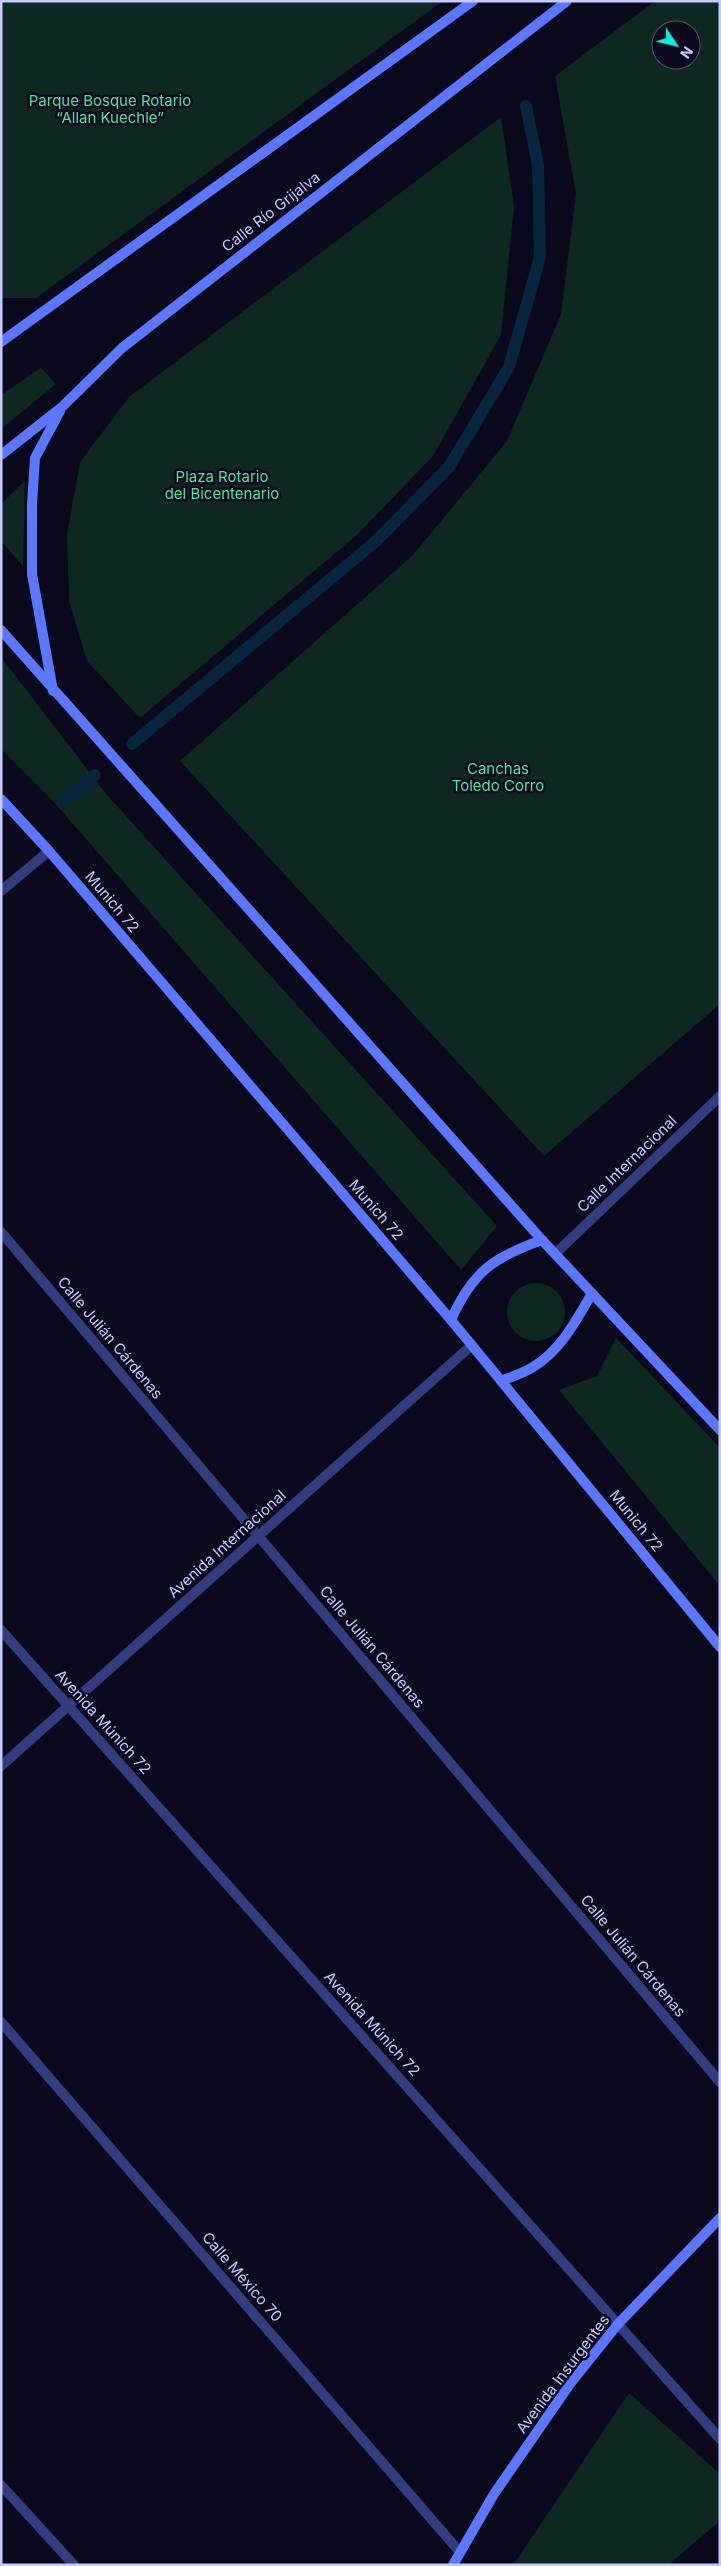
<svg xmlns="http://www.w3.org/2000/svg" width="721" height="2566" font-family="Inter,sans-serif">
  <rect width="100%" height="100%" fill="#0a0a1c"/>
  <!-- green -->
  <g fill="#0d2721" fill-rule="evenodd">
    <polygon points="1,1 443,1 36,298 1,298"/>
    <path d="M655 1H720V1004L544 1156 180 761 413 555 507 441 561 314 576 194 555 76ZM661 30H691V60H661Z"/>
    <polygon points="501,117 514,206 501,335 433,456 358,534 140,718 87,661 69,601 67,535 80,462 129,397"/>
    <polygon points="41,368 56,384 1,429 1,395"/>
    <polygon points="25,481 23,566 1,541 1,504"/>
    <polygon points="1,657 107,795 497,1226 461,1270 53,801 1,749"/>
    <circle cx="536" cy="1312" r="29"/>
    <polygon points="616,1338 720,1448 720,1586 559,1390 597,1376"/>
    <polygon points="629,2393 720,2474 720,2521 668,2565 513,2565"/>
  </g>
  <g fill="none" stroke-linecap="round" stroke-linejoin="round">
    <!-- stream -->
    <g stroke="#07253e" stroke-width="12">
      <polyline points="132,744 375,542 449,467 509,367 540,257 538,165 526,106"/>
      <polyline points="65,800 95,775"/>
    </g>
    <!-- minor -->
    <g stroke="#313d7f" stroke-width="10">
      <polyline points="1,891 49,851"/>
      <polyline points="1,1232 720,2082"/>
      <polyline points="1,1630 720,2439"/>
      <polyline points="1,2022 459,2551"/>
    </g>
    <!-- tertiary -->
    <g stroke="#313d7f" stroke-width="10">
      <polyline points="555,1254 720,1096"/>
      <polyline points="1,1766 472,1345"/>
      <polyline points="1,2485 74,2565"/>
    </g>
    <!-- secondary -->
    <g stroke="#5c77ff" stroke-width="10">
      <polyline points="1,342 473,1"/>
      <polyline points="1,455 62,407 122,348 567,1"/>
      <polyline points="1,630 542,1240 720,1430"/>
      <polyline points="53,691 32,574 32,504 35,458 60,411"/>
      <polyline points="1,799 49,851 451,1320 720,1647"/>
      <path d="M451 1320C472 1272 494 1257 542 1240"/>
      <path d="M501 1381C511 1377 524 1373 533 1367 560 1351 576 1321 591 1295"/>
      <polyline points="453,2565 494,2494 570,2384 618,2324 720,2218"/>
    </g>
  </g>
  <g text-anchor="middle" stroke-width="5" stroke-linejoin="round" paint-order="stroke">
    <!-- park labels -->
    <g font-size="15" fill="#4ae6a2" stroke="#0a0a1c">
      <text x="110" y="106">Parque Bosque Rotario<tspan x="110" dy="17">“Allan Kuechle”</tspan></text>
      <text x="222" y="482">Plaza Rotario<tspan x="222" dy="17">del Bicentenario</tspan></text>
      <text x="498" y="774">Canchas<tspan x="498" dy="17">Toledo Corro</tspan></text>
    </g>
    <!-- street labels -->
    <g font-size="15" fill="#c5caff" stroke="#0a0a1c">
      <text transform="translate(271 212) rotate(-38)" y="5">Calle Río Grijalva</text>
      <text transform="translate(112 902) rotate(50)" y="5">Munich 72</text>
      <text transform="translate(627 1164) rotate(-44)" y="5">Calle Internacional</text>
      <text transform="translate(376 1210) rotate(49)" y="5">Munich 72</text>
      <text transform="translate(110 1338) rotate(50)" y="5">Calle Julián Cárdenas</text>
      <text transform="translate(636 1521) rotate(51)" y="5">Munich 72</text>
      <text transform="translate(227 1544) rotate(-42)" y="5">Avenida Internacional</text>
      <text transform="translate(372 1647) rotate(50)" y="5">Calle Julián Cárdenas</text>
      <text transform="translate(103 1722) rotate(48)" y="5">Avenida Múnich 72</text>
      <text transform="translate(633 1956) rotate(50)" y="5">Calle Julián Cárdenas</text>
      <text transform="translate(372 2024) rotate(48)" y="5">Avenida Múnich 72</text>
      <text transform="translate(242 2277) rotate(49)" y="5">Calle México 70</text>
      <text transform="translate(563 2374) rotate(-53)" y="5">Avenida Insurgentes</text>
    </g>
  </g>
  <!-- border -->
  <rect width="721" height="2566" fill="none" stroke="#c5caff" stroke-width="5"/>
  <!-- north arrow -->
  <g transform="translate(676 45) rotate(125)"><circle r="24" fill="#0a0a1c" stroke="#555777"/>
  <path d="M0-4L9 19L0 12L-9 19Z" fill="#00f0db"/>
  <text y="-8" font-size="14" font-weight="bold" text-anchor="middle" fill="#c5caff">N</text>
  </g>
</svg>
